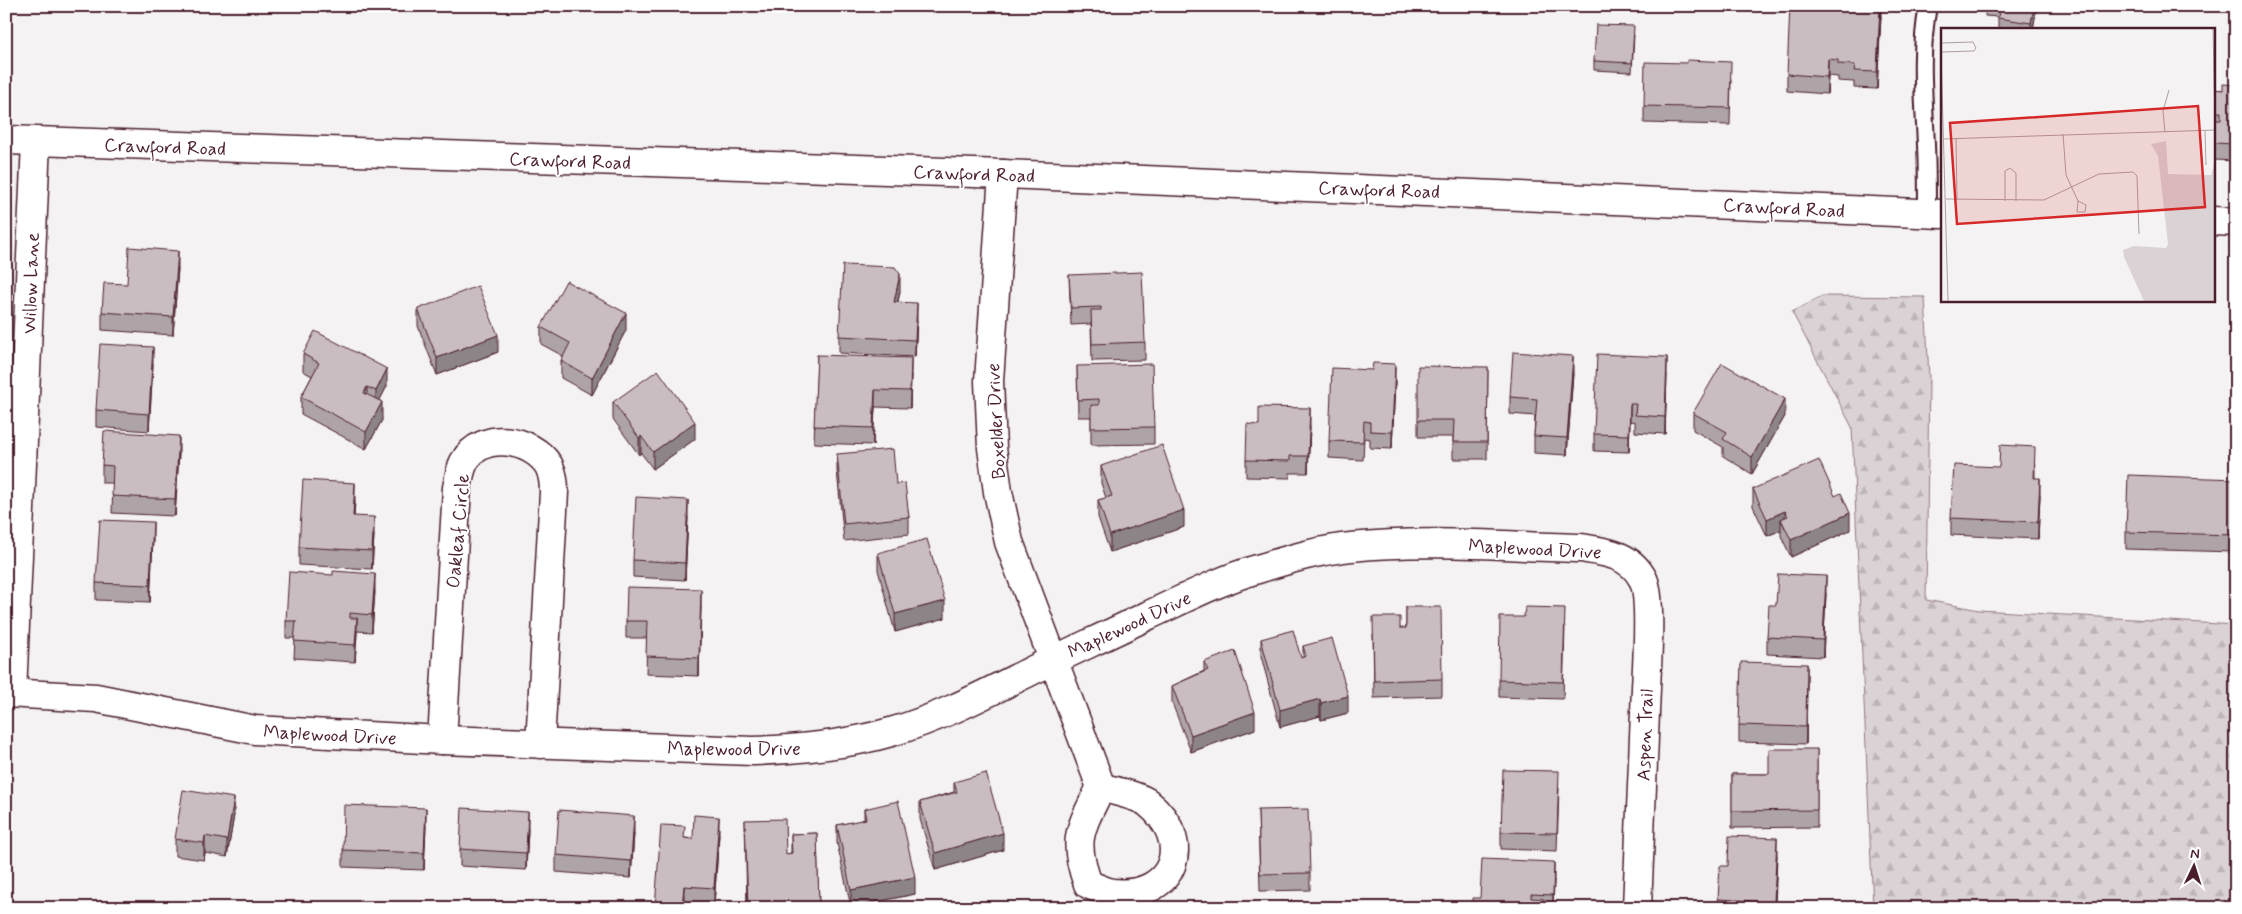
<svg xmlns="http://www.w3.org/2000/svg" width="2242" height="914" font-family="Mynerve,sans-serif">
  <defs>
    <pattern id="forest-firs" width="22" height="20" patternUnits="userSpaceOnUse" patternTransform="scale(1.25)"><rect width="22" height="20" fill="#dbd2d5"/><path d="M5 1l3.5 6h-7zM16 11l3.5 6h-7z" fill="#bdb4b7"/></pattern>
  </defs>
  <rect width="100%" height="100%" fill="#f4f2f2"/>
  <filter id="ink" filterUnits="userSpaceOnUse"><feTurbulence type="fractalNoise" baseFrequency=".02" numOctaves="2"/><feDisplacementMap in="SourceGraphic" scale="10" xChannelSelector="R" yChannelSelector="G"/><feConvolveMatrix kernelMatrix="1 2 1 2 8 2 1 2 1" color-interpolation-filters="sRGB"/></filter>
  <g filter="url(#ink)">
    <!-- forest -->
    <polygon fill="url(#forest-firs)" stroke="#927880" points="1823,296 1925,297 1929,378 1926,600 1979,610 2236,625 2236,908 1873,908 1852,427 1792,312"/>
    <g fill="none" stroke-linecap="round" stroke-linejoin="round">
      <defs>
        <path id="lane" d="M1927 214C1927 191 1927 168 1926 145 1924 98 1919 53 1928 6"/>
        <g id="street">
          <polyline points="6,140 1003,174 1942,214"/>
          <path d="M1003 174 989 381 992 448 998 492 1009 542 1101 787C1113 791 1139 796 1148 803 1195 841 1175 899 1113 893 1105 892 1095 887 1088 884 1071 838 1081 828 1101 787"/>
          <polyline points="2213,221 2236,222"/>
          <path d="M6 693 96 698 255 730 442 740 753 751C800 749 846 745 891 732 940 718 985 694 1031 671 1070 652 1110 634 1149 615 1186 598 1222 579 1261 568 1290 559 1320 550 1351 547 1427 539 1505 546 1581 548 1606 552 1630 554 1643 579 1652 596 1647 665 1646 688 1643 761 1640 834 1637 908"/>
          <polyline points="12,693 36,142"/>
          <path d="M442 740 457 488C459 478 460 470 464 462 482 430 532 438 549 466 553 474 554 483 554 492L540 744"/>
        </g>
      </defs>
      <!-- lane casing -->
      <use href="#lane" stroke="#4a1f2b" stroke-width="20"/>
      <!-- street casing -->
      <use href="#street" stroke="#4a1f2b" stroke-width="31"/>
      <!-- lane -->
      <use href="#lane" stroke="#fff" stroke-width="16"/>
      <!-- street -->
      <use href="#street" stroke="#fff" stroke-width="28"/>
    </g>
    <!-- wall -->
    <g fill="#aea3a6" stroke="#4a1f2b">
      <polygon points="1985,6 2037,6 2033,29 1998,29 1998,17 1985,16"/>
      <polygon points="1881,16 1877,89 1854,88 1854,82 1838,81 1838,77 1828,76 1827,94 1787,91 1787,74"/>
      <polygon points="1634,35 1632,72 1594,70 1594,61"/>
      <polygon points="1687,63 1731,79 1730,125 1644,123 1644,106"/>
      <polygon points="2236,85 2236,161 2213,160 2213,89 2223,90"/>
      <polygon points="178,268 173,335 102,330 102,312 127,284"/>
      <polygon points="1069,275 1145,342 1145,360 1092,361 1091,324 1071,325"/>
      <polygon points="900,291 898,302 917,321 915,357 839,353 839,336"/>
      <polygon points="418,309 498,352 437,375 418,326"/>
      <polygon points="541,327 626,330 592,395 561,378 561,361 563,356 541,344"/>
      <polygon points="303,354 387,386 379,401 382,420 366,449 301,414 301,397 312,376 303,371"/>
      <polygon points="817,355 911,375 910,408 875,407 873,445 814,443"/>
      <polygon points="153,364 149,431 96,427 96,410"/>
      <polygon points="1077,366 1154,427 1154,444 1091,445 1091,417 1078,417"/>
      <polygon points="1488,367 1487,459 1453,459 1453,437 1418,437 1418,420"/>
      <polygon points="1573,373 1567,455 1534,453 1534,436 1535,416 1510,414 1510,397"/>
      <polygon points="1667,374 1665,434 1635,432 1635,421 1630,422 1629,452 1594,451 1594,434"/>
      <polygon points="1395,381 1392,449 1370,448 1370,439 1364,438 1363,460 1329,458 1329,441"/>
      <polygon points="613,402 695,439 653,469 641,453 639,455 613,419"/>
      <polygon points="1693,413 1785,416 1752,474 1723,456 1723,447 1693,430"/>
      <polygon points="1310,426 1308,473 1290,473 1290,478 1246,477 1246,460"/>
      <polygon points="179,453 175,516 112,513 113,483 102,483 102,465"/>
      <polygon points="837,454 896,484 909,517 909,534 844,541 837,471"/>
      <polygon points="2035,464 2035,478 2040,495 2038,539 1951,535 1951,518 1999,467"/>
      <polygon points="1101,466 1184,527 1110,552 1098,517 1098,500 1106,498 1101,483"/>
      <polygon points="2236,479 2236,552 2126,549 2126,532"/>
      <polygon points="1753,489 1850,530 1791,557 1781,536 1781,530 1767,536 1753,506"/>
      <polygon points="355,500 354,516 374,535 372,569 299,565 299,547"/>
      <polygon points="688,517 685,580 633,577 633,560"/>
      <polygon points="153,539 150,602 96,600 96,583"/>
      <polygon points="878,553 945,618 895,632 878,570"/>
      <polygon points="375,591 372,632 357,631 355,662 294,658 295,638 286,638 286,621"/>
      <polygon points="1826,593 1823,657 1767,654 1767,637 1776,605"/>
      <polygon points="701,606 699,676 646,674 647,638 626,638 626,621"/>
      <polygon points="1406,607 1442,679 1442,696 1374,698 1373,634 1400,628 1406,628"/>
      <polygon points="1565,626 1563,699 1499,697 1499,680"/>
      <polygon points="1261,639 1301,658 1303,657 1303,646 1348,713 1321,720 1320,716 1280,727 1261,656"/>
      <polygon points="1204,662 1255,729 1191,752 1172,703 1172,686 1204,671"/>
      <polygon points="1807,682 1806,744 1739,742 1739,725"/>
      <polygon points="1817,749 1817,827 1732,828 1732,774 1769,774"/>
      <polygon points="954,782 1003,850 935,870 920,819 920,802 954,792"/>
      <polygon points="1559,788 1557,851 1501,849 1501,832"/>
      <polygon points="864,809 915,894 851,907 837,843 837,825 864,820"/>
      <polygon points="1258,810 1310,873 1310,890 1260,891"/>
      <polygon points="234,815 227,857 205,853 204,860 175,856 175,839"/>
      <polygon points="745,820 786,854 791,853 791,834 817,833 819,908 747,908"/>
      <polygon points="426,825 424,870 343,867 343,850"/>
      <polygon points="528,829 526,870 460,866 460,849"/>
      <polygon points="634,833 631,878 556,872 556,855"/>
      <polygon points="719,834 714,905 684,903 683,908 685,838 693,839"/>
      <polygon points="1777,855 1775,908 1718,908 1718,899"/>
      <polygon points="1554,880 1553,908 1473,908 1480,898"/>
    </g>
    <!-- shaded-wall -->
    <g fill="#8d8487" stroke="#4a1f2b">
      <polygon points="1881,6 1881,16 1877,89 1877,72"/>
      <polygon points="2034,6 2037,6 2033,29 2031,29 2031,23"/>
      <polygon points="1828,59 1828,76 1827,94 1827,77"/>
      <polygon points="178,251 178,268 173,335 173,317"/>
      <polygon points="900,274 900,291 894,319 894,302"/>
      <polygon points="917,303 917,321 915,357 915,340"/>
      <polygon points="626,313 626,330 592,395 592,378"/>
      <polygon points="498,335 498,352 437,375 437,358"/>
      <polygon points="153,347 153,364 149,431 149,414"/>
      <polygon points="1573,356 1573,373 1567,455 1567,438"/>
      <polygon points="1667,357 1667,374 1665,434 1665,417"/>
      <polygon points="911,358 911,375 910,408 910,391"/>
      <polygon points="1395,364 1395,381 1392,449 1392,432"/>
      <polygon points="387,369 387,386 376,408 376,391"/>
      <polygon points="367,387 367,404 364,393"/>
      <polygon points="875,390 875,407 873,445 873,428"/>
      <polygon points="1785,399 1785,416 1752,474 1752,457"/>
      <polygon points="382,402 382,420 366,449 366,432"/>
      <polygon points="1630,404 1630,422 1629,452 1629,435"/>
      <polygon points="1310,408 1310,426 1308,473 1308,456"/>
      <polygon points="695,422 695,439 653,469 653,452"/>
      <polygon points="179,436 179,453 175,516 175,499"/>
      <polygon points="641,436 641,453 639,455 639,438"/>
      <polygon points="2040,478 2040,495 2038,539 2038,522"/>
      <polygon points="355,483 355,500 353,533 353,516"/>
      <polygon points="688,500 688,517 685,580 685,563"/>
      <polygon points="1184,510 1184,527 1110,552 1110,535"/>
      <polygon points="1785,511 1785,528 1781,519 1781,530 1767,536 1767,519"/>
      <polygon points="1850,513 1850,530 1791,557 1791,540"/>
      <polygon points="374,517 374,535 372,569 372,551"/>
      <polygon points="153,522 153,539 150,602 150,585"/>
      <polygon points="375,574 375,591 372,632 372,615"/>
      <polygon points="1826,576 1826,593 1823,657 1823,640"/>
      <polygon points="701,589 701,606 699,676 699,658"/>
      <polygon points="945,601 945,618 895,632 895,614"/>
      <polygon points="357,618 357,635 355,662 355,645"/>
      <polygon points="1807,664 1807,682 1806,744 1806,727"/>
      <polygon points="1348,696 1348,713 1321,720 1321,703"/>
      <polygon points="1320,699 1320,716 1280,727 1280,710"/>
      <polygon points="1255,712 1255,729 1191,752 1191,735"/>
      <polygon points="234,798 234,815 227,857 227,840"/>
      <polygon points="426,808 426,825 424,870 424,853"/>
      <polygon points="528,812 528,829 526,870 526,853"/>
      <polygon points="634,816 634,833 631,878 631,861"/>
      <polygon points="719,817 719,834 714,905 714,888"/>
      <polygon points="1003,833 1003,850 935,870 935,853"/>
      <polygon points="205,836 205,853 204,860 204,843"/>
      <polygon points="1777,838 1777,855 1774,908 1774,902"/>
      <polygon points="1554,862 1554,880 1553,908 1553,895"/>
      <polygon points="915,877 915,894 851,907 851,890"/>
      <polygon points="684,886 684,903 683,908 682,908"/>
    </g>
    <!-- building -->
    <g fill="#cabdc1" stroke="#4a1f2b">
      <polygon points="1790,6 1880,6 1877,72 1854,71 1855,65 1838,64 1838,60 1828,59 1827,77 1787,74"/>
      <polygon points="2000,6 2034,6 2031,23 1998,18"/>
      <polygon points="1596,25 1634,26 1632,63 1594,61"/>
      <polygon points="1687,60 1731,62 1730,108 1644,106 1645,62 1687,63"/>
      <polygon points="2223,84 2236,85 2236,144 2213,143 2213,120 2221,120 2221,112 2213,112 2213,89 2223,90"/>
      <polygon points="129,247 178,251 173,317 102,312 104,283 127,284"/>
      <polygon points="843,265 895,267 900,274 894,302 917,303 915,340 839,336"/>
      <polygon points="1142,272 1145,342 1092,344 1091,310 1101,310 1101,307 1071,308 1069,275"/>
      <polygon points="566,281 626,313 592,378 561,361 570,343 541,327"/>
      <polygon points="478,286 498,335 437,358 418,309"/>
      <polygon points="315,331 387,369 376,391 367,387 364,393 382,402 366,432 301,397 319,363 303,354"/>
      <polygon points="100,344 153,347 149,414 96,410"/>
      <polygon points="1513,352 1573,356 1567,438 1534,436 1537,399 1510,397"/>
      <polygon points="1597,354 1667,357 1665,417 1635,415 1636,404 1630,404 1629,435 1594,434"/>
      <polygon points="817,355 911,358 910,391 875,390 873,428 814,426"/>
      <polygon points="1373,363 1395,364 1392,432 1370,431 1370,422 1364,421 1363,442 1329,441 1332,368 1372,370"/>
      <polygon points="1722,363 1785,399 1752,457 1723,439 1727,432 1693,413"/>
      <polygon points="1152,364 1154,427 1091,428 1091,405 1099,405 1099,399 1078,400 1077,366"/>
      <polygon points="1418,366 1488,367 1487,442 1453,442 1454,420 1418,420"/>
      <polygon points="658,370 695,422 653,452 641,436 639,438 613,402"/>
      <polygon points="1259,407 1310,408 1308,456 1290,456 1290,461 1246,460 1247,424 1259,425"/>
      <polygon points="104,431 179,436 175,499 112,496 113,466 102,465"/>
      <polygon points="1162,445 1184,510 1110,535 1098,500 1112,496 1101,466"/>
      <polygon points="2000,445 2035,447 2034,478 2040,478 2038,522 1951,518 1954,465 1999,467"/>
      <polygon points="893,449 896,484 905,483 909,517 844,524 837,454"/>
      <polygon points="1819,460 1835,496 1841,493 1850,513 1791,540 1781,519 1788,516 1785,511 1767,519 1753,489"/>
      <polygon points="2128,475 2236,479 2236,535 2126,532"/>
      <polygon points="303,480 355,483 353,516 374,517 372,551 299,547"/>
      <polygon points="636,497 688,500 685,563 633,560"/>
      <polygon points="100,520 153,522 150,585 96,583"/>
      <polygon points="927,539 945,601 895,614 878,553"/>
      <polygon points="333,571 375,574 372,615 350,613 350,618 357,618 355,645 294,641 296,621 286,621 289,572 333,575"/>
      <polygon points="1778,574 1826,576 1823,640 1767,637 1769,605 1776,605"/>
      <polygon points="627,587 701,589 699,658 646,656 647,621 626,621"/>
      <polygon points="1406,607 1441,607 1442,679 1374,681 1373,617 1400,617 1400,628 1406,628"/>
      <polygon points="1525,607 1565,608 1563,682 1499,680 1500,617 1524,617"/>
      <polygon points="1293,630 1301,658 1306,656 1303,646 1332,638 1348,696 1321,703 1320,699 1280,710 1261,639"/>
      <polygon points="1235,651 1255,712 1191,735 1172,686 1208,670 1204,662"/>
      <polygon points="1741,662 1807,664 1806,727 1739,725"/>
      <polygon points="1769,749 1817,749 1817,810 1732,811 1732,774 1769,774"/>
      <polygon points="1503,770 1559,771 1557,833 1501,832"/>
      <polygon points="986,773 1003,833 935,853 920,802 957,792 954,782"/>
      <polygon points="183,790 234,798 227,840 205,836 204,843 175,839"/>
      <polygon points="898,801 915,877 851,890 837,825 866,819 864,809"/>
      <polygon points="344,805 426,808 424,853 343,850"/>
      <polygon points="462,808 528,812 526,853 460,849"/>
      <polygon points="1308,809 1310,873 1260,874 1258,810"/>
      <polygon points="559,810 634,816 631,861 556,855"/>
      <polygon points="694,815 719,817 714,888 684,886 682,908 655,908 661,825 685,826 684,838 693,839"/>
      <polygon points="785,819 786,854 792,853 791,834 817,833 819,905 748,907 745,820"/>
      <polygon points="1729,836 1777,838 1774,902 1718,899 1720,866 1728,866"/>
      <polygon points="1482,859 1554,862 1553,895 1531,894 1531,898 1544,899 1543,908 1473,908 1473,898 1480,898"/>
      <polygon points="1238,902 1245,908 1234,908"/>
    </g>
  </g>
  <g text-anchor="middle" stroke-width="4" stroke-linejoin="round" paint-order="stroke">
    <!-- street labels -->
    <g font-size="19" fill="#4a1f2b" stroke="#fff">
      <text transform="translate(165 146) rotate(2)" y="7">Crawford Road</text>
      <text transform="translate(570 160) rotate(2)" y="7">Crawford Road</text>
      <text transform="translate(974 173) rotate(2)" y="7">Crawford Road</text>
      <text transform="translate(1379 189) rotate(2)" y="7">Crawford Road</text>
      <text transform="translate(1784 207) rotate(3)" y="7">Crawford Road</text>
      <text transform="translate(30 283) rotate(-88)" y="7">Willow Lane</text>
      <text transform="translate(995 421) rotate(-93)" y="7">Boxelder Drive</text>
      <text transform="translate(457 531) rotate(-85)" y="7">Oakleaf Circle</text>
      <text transform="translate(1535 548) rotate(3)" y="7">Maplewood Drive</text>
      <text transform="translate(1129 624) rotate(-25)" y="7">Maplewood Drive</text>
      <text transform="translate(330 734) rotate(3)" y="7">Maplewood Drive</text>
      <text transform="translate(1644 735) rotate(-88)" y="7">Aspen Trail</text>
      <text x="734" y="755">Maplewood Drive</text>
    </g>
  </g>
  <!-- overview -->
  <g transform="translate(1941 28)">
    <rect width="274" height="274" fill="#f4f2f2"/>
    <path d="M225 113 227 146 270 147 274 133V273H203L183 229 182 222 193 218 225 220 227 216 217 128 210 116Z" fill="#dbd2d5"/>
    <path fill="none" stroke="#b09ea2" stroke-width="1" d="M272 0 274 96M0 15 32 14 35 20 33 23 0 24M0 24 7 273M264 102 265 137M224 104 222 83 228 62M122 106 125 147 137 173 145 177 144 184H136L137 173M15 110 16 172M3 111 274 102M5 171 103 172 158 146 192 144 196 148 198 206M64 173V143L69 140 75 145V173"/>
    <path fill="#d62828" fill-opacity="0.15" stroke="#d62828" stroke-width="2.5" d="M257 78 264 179 16 196 9 95Z"/>
    <rect width="274" height="274" fill="none" stroke="#4a1f2b" stroke-width="2.5"/>
  </g>
  <!-- margin -->
  <rect width="2242" height="914" fill="none" stroke="#fff" stroke-width="25"/>
  <rect x="12" y="12" width="2217" height="889" fill="none" stroke="#4a1f2b" stroke-width="2" filter="url(#ink)"/>
  <!-- north arrow -->
  <g transform="translate(2194 866) rotate(4)" stroke="#ffffff" stroke-width="4" paint-order="stroke">
  <path d="M0-4L9 19L0 12L-9 19Z" fill="#4a1f2b"/>
  <text y="-8" font-size="14" font-weight="bold" text-anchor="middle" fill="#4a1f2b">N</text>
  </g>
</svg>
